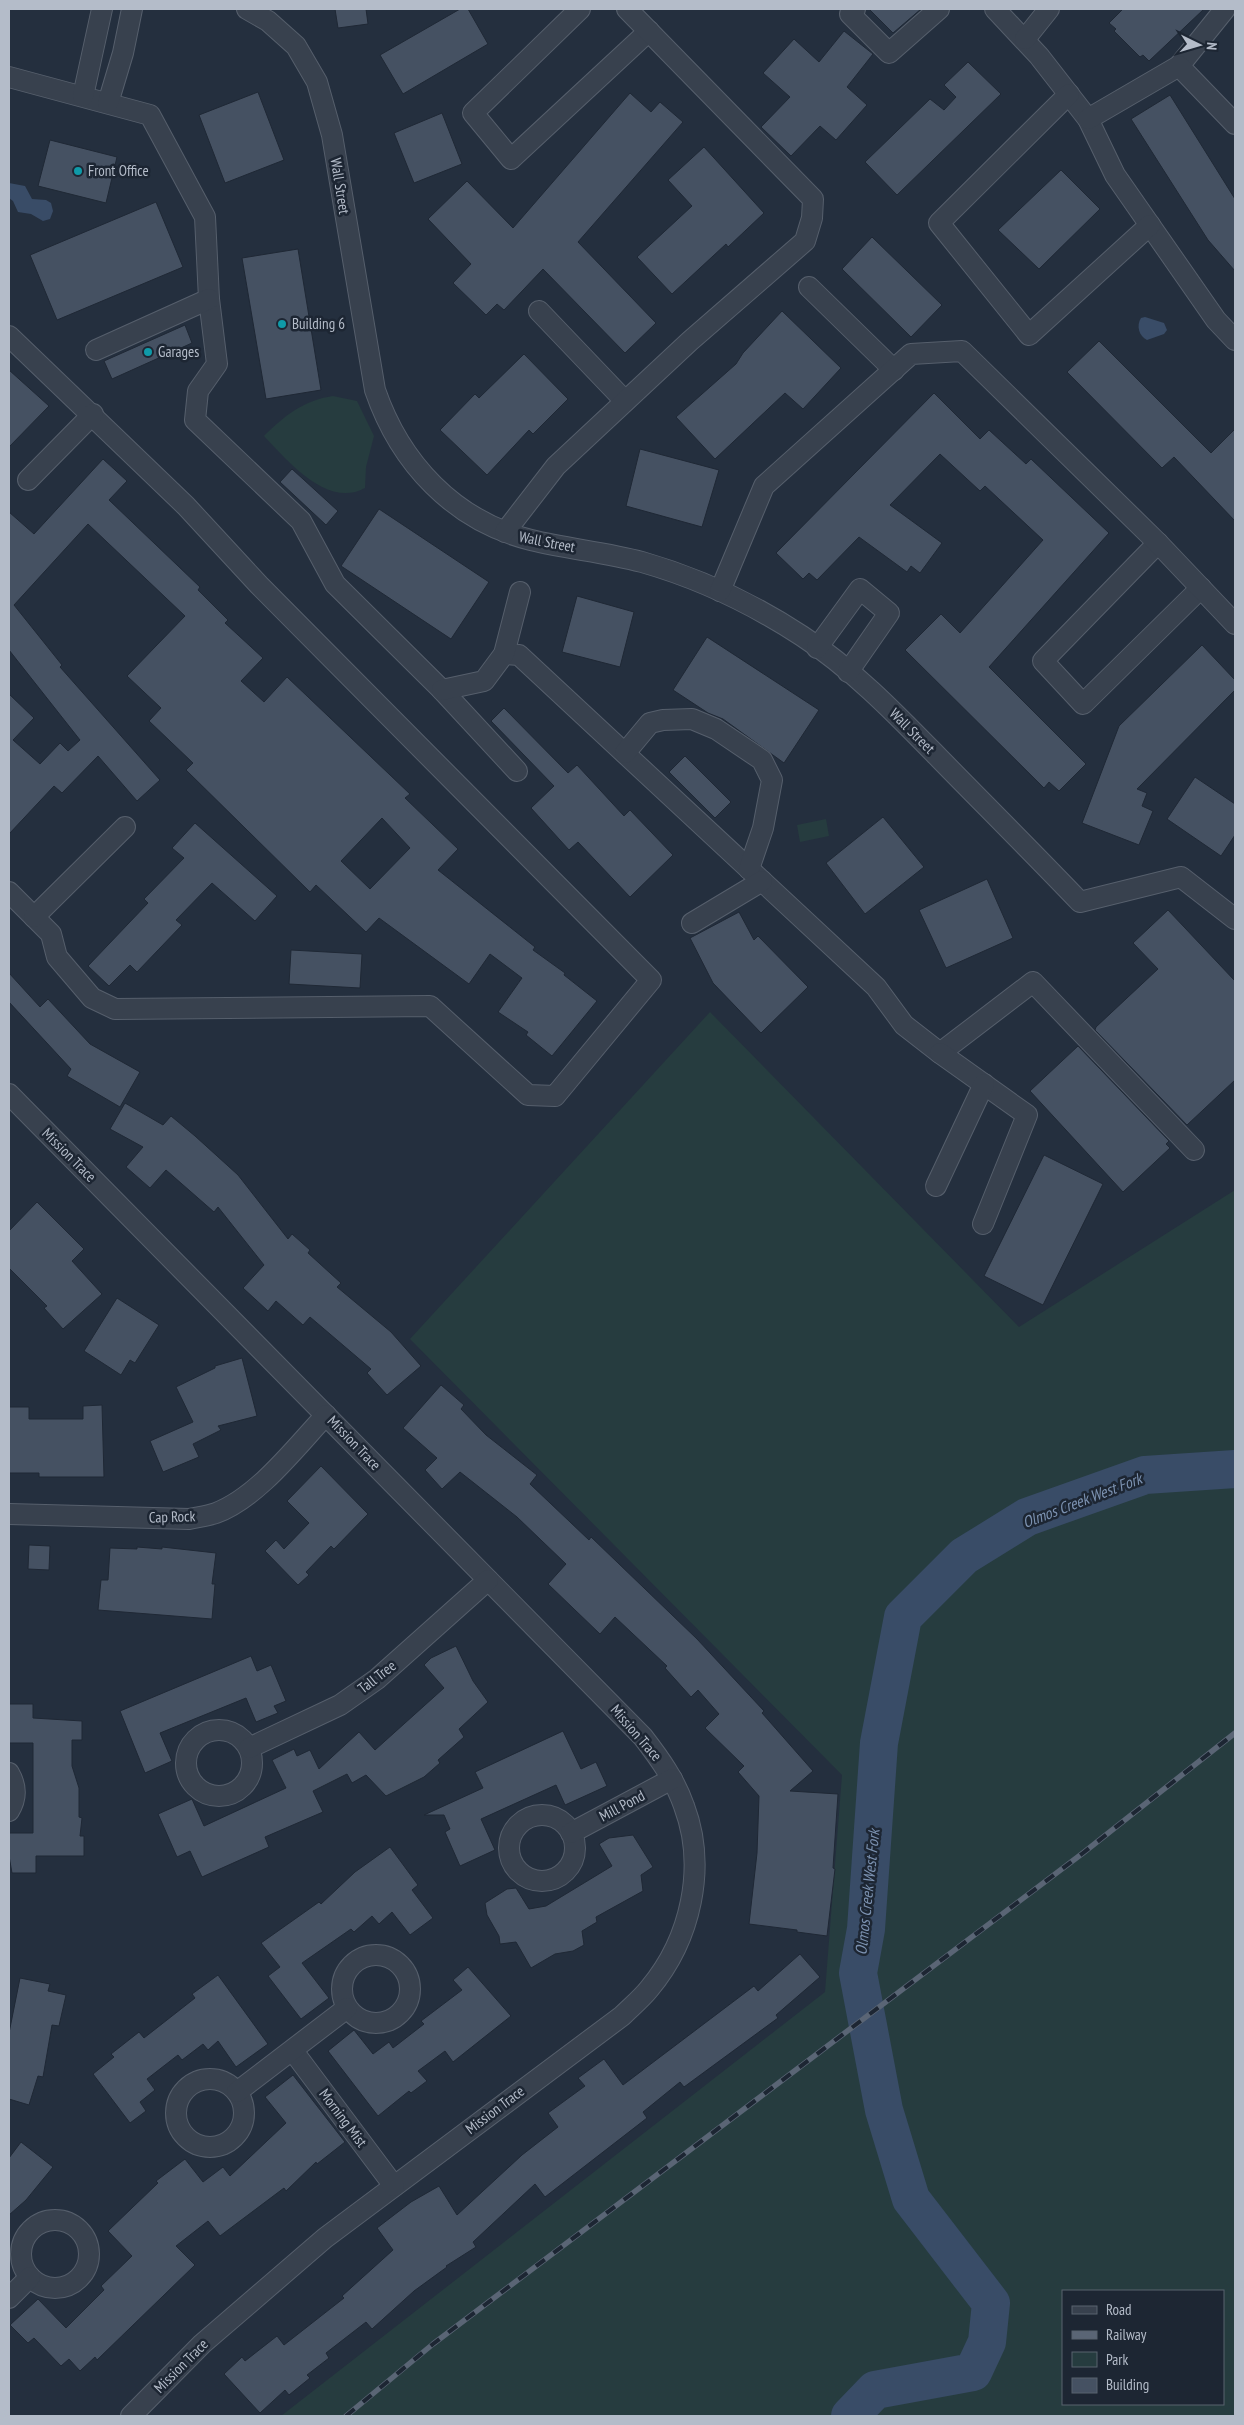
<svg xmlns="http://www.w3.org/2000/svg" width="1244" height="2425" font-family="'PT Sans Narrow',sans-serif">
  <rect width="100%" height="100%" fill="#242f3e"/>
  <!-- green -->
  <g fill="#263c3f" fill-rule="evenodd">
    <path d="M333 396 357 401 374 436 366 467 365 488C327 509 287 460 264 436 284 416 304 400 333 396Z"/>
    <polygon points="826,819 829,836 800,842 797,825"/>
    <path d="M710 1012 1019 1327 1235 1190V2416H281L825 1992 842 1775 410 1339ZM1063 2291H1223V2404H1063Z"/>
  </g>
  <!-- water -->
  <g fill="#394c67">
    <polygon points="9,183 25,186 32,199 46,200 51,203 53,211 50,219 43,221 31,214 18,212 13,201 9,198"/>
    <path d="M1145 317 1164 323 1167 330 1164 334 1147 340C1139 336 1136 326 1141 318Z"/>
  </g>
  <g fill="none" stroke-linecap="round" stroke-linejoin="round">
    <!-- river -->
    <polyline stroke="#394c67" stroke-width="38" points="850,2416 875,2390 973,2372 987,2342 991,2303 911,2199 884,2110 858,1973 866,1929 879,1743 903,1617 964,1556 1027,1517 1145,1475 1235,1469"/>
  </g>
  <!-- building -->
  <g fill="#455162" stroke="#1f2835" fill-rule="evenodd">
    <polygon points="335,9 366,9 368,24 338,28"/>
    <polygon points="460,9 468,9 488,44 403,94 380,55"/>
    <polygon points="869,9 921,9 893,33"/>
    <polygon points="1123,9 1204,9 1149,61 1143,55 1140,57 1114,31 1116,29 1109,23"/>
    <polygon points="844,31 873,54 847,87 867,105 836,140 820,126 791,156 761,127 790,97 763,73 794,39 819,62"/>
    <polygon points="968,62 1001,94 897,195 865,162 930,99 944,110 956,97 944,85"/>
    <polygon points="258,92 284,160 225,183 199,115"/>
    <polygon points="630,93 651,112 660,102 683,122 578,242 656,323 625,353 543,269 504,310 497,304 486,315 453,283 471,264 428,219 467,181 513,228"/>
    <polygon points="1170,95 1235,199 1235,271 1208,240 1131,119"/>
    <polygon points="442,113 462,164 414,183 394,133"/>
    <polygon points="50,140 117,157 106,203 38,186"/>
    <polygon points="704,147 764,213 728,247 726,244 672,294 637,257 692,206 668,180"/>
    <polygon points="1061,170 1100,209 1039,269 998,230"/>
    <polygon points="156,202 183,267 57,320 30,255"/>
    <polygon points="872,237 942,305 911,337 842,269"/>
    <polygon points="298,249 321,390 266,399 242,258"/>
    <polygon points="782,311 841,368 803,409 785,393 715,459 676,417 736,364 743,353"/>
    <polygon points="185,325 192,343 112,379 104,361"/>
    <polygon points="1099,341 1211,453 1235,429 1235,521 1174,457 1162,468 1067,372"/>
    <polygon points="524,354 568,399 533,434 529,430 487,475 440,430 475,394 479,398"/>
    <polygon points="9,370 49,406 9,447"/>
    <polygon points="934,393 980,439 989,430 1026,464 1031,459 1109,533 989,667 1086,764 1059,791 1049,782 1044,788 905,650 941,614 960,633 1043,540 985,486 980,491 940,454 890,505 942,543 920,573 911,566 907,572 859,537 817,580 809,573 803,579 776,553"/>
    <polygon points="640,449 719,470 702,527 626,506"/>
    <path d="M103 459 127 481 109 500 200 587 198 590 228 620 225 623 263 658 241 681 264 702 287 677 410 794 405 798 458 849 438 870 535 947 533 950 565 973 564 975 597 1001 552 1056 526 1035 528 1032 498 1012 522 978 490 954 469 984 379 918 366 932 316 885 310 892 186 770 193 763 149 721 161 708 127 676 185 616 88 524 14 605 62 665 60 667 160 780 137 801 98 756 62 793 54 786 9 834V694L34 718 13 740 40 764 60 743 68 751 80 740 9 650V512L34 534ZM382 818 410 848 370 889 341 861Z"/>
    <polygon points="292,469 338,511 326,525 280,482"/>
    <polygon points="379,509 489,582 451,639 341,566"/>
    <polygon points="577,596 634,612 620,667 562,652"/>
    <polygon points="707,637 819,710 784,763 723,719 708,713 673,690"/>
    <polygon points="1202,645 1235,680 1235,690 1137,789 1147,793 1142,806 1153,811 1139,845 1082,823 1119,726"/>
    <polygon points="504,708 568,773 577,765 624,816 630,810 673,855 630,897 578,842 569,850 531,808 554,786 491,721"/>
    <polygon points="685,756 731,802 715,818 669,772"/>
    <polygon points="1195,777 1235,804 1235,835 1221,856 1167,819"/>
    <polygon points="883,817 924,867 865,914 826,863"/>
    <polygon points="195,823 277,896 255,921 212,883 176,920 182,925 137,972 130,965 109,986 88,966 148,903 144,899 184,858 172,848"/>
    <polygon points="987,879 1013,938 946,968 919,910"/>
    <polygon points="1168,910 1235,981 1235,1080 1187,1125 1095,1030 1096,1027 1158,969 1133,943"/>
    <polygon points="739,912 754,940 758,936 808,987 761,1033 713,983 690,938"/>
    <polygon points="291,950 362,954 360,988 289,984"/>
    <polygon points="9,973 40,1007 48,999 90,1044 140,1072 120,1107 67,1076 71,1069 9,1002"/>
    <polygon points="1078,1046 1169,1141 1166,1144 1170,1148 1123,1192 1030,1091"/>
    <polygon points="125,1103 163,1125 171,1116 195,1136 238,1175 288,1239 292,1234 310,1250 308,1253 341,1283 337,1287 391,1332 421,1366 387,1395 367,1373 371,1369 310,1317 303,1325 276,1301 268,1311 243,1288 264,1265 218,1207 214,1212 166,1170 150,1188 126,1167 143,1147 110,1129"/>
    <polygon points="1044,1155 1103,1184 1043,1305 984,1276"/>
    <polygon points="37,1202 84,1249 72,1261 102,1294 63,1329 44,1308 47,1306 9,1268 9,1231"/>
    <polygon points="117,1298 159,1325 135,1363 130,1360 121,1375 84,1351"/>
    <polygon points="242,1358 257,1416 218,1426 221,1430 193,1444 199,1457 163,1472 150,1441 193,1422 176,1387 215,1368 215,1366"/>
    <polygon points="441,1385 464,1405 461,1409 486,1435 537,1475 530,1484 589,1540 591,1537 697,1639 764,1711 762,1713 813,1771 790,1791 838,1794 833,1868 835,1869 827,1936 797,1932 797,1930 749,1924 757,1853 759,1796 738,1772 744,1766 705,1728 719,1714 698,1690 691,1697 665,1668 667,1666 615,1617 600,1634 548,1584 566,1564 517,1517 460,1472 442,1489 425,1470 437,1458 403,1428"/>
    <polygon points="102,1405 104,1477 39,1477 39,1473 9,1473 9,1407 29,1407 29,1419 83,1419 83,1406"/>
    <polygon points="321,1466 368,1514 334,1549 331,1546 306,1572 309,1575 298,1585 265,1551 276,1540 284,1549 309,1523 287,1501"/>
    <polygon points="29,1545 50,1546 49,1570 28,1569"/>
    <polygon points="137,1547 162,1549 162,1547 216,1553 212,1584 215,1584 212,1619 98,1610 101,1580 108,1580 110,1548 137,1549"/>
    <polygon points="456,1646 473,1681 488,1702 459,1729 464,1737 438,1760 440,1763 424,1777 386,1796 366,1775 352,1783 347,1774 313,1791 323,1812 265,1837 269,1847 202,1877 190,1851 177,1857 158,1814 192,1799 204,1826 286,1788 272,1760 294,1749 297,1756 310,1750 319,1769 359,1732 375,1750 444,1688 424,1665 431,1658"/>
    <polygon points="251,1656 257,1671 271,1665 286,1701 274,1706 278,1713 256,1722 246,1698 160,1733 172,1761 145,1773 120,1711"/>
    <polygon points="9,1704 33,1704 33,1718 82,1721 82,1740 72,1740 72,1766 79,1788 79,1817 82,1818 80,1836 84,1836 84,1856 36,1856 36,1873 12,1873 9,1856 9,1833 33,1833 33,1743 9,1743"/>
    <polygon points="563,1731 581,1769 596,1762 607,1786 565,1805 556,1785 481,1819 495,1850 460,1866 445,1832 450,1829 444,1815 424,1815 483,1788 475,1772"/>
    <polygon points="633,1835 653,1867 641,1875 643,1891 596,1917 597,1922 582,1931 584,1945 573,1951 555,1954 531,1968 516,1942 500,1944 499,1936 487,1915 485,1903 507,1889 516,1888 529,1909 546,1906 612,1866 599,1844 609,1838"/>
    <polygon points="390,1847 418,1885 412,1890 433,1918 410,1935 392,1912 379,1924 372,1916 354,1932 351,1929 302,1963 329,1998 301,2019 268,1976 280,1967 261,1943 319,1902 321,1904 355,1872"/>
    <polygon points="800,1954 820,1977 776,2015 778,2018 684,2087 680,2082 643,2112 647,2118 545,2197 535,2184 473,2242 476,2247 446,2266 447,2267 414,2291 372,2329 366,2322 326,2353 329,2358 307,2375 310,2378 289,2395 285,2390 260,2413 224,2374 242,2357 245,2361 277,2336 284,2345 344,2298 342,2296 393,2250 377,2228 411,2202 439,2186 457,2215 522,2155 558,2127 548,2113 585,2086 578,2078 604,2059 623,2085 754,1986 758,1991"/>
    <polygon points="468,1967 511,2016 453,2062 445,2051 418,2071 427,2081 411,2093 409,2091 378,2116 328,2051 354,2030 373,2054 389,2042 393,2048 424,2024 421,2021 462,1990 453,1980"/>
    <polygon points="218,1975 268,2044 236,2067 218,2041 208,2050 203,2044 182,2060 178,2055 147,2079 155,2090 140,2102 146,2111 130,2123 93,2074 114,2057 111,2054 139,2032 144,2038 195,1998 192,1994"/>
    <polygon points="20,1978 50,1984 48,1991 66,1995 59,2026 52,2025 43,2077 38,2076 29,2105 9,2099 9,2033"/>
    <polygon points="293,2075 345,2142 317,2164 316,2162 286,2191 284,2188 220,2236 208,2221 176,2246 195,2265 97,2360 95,2357 80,2371 69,2359 61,2366 34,2338 28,2343 10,2325 38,2299 66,2328 104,2290 101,2286 132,2256 108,2231 158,2183 156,2181 185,2159 203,2182 223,2167 230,2176 286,2123 265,2097"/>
    <polygon points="21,2142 53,2167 26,2200 9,2215 9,2158"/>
  </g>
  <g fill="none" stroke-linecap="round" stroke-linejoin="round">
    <defs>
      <g id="minor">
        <path d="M247 9 268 21 296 46 317 82 332 135 375 390C400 463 454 521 531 540 567 549 605 552 642 562 698 578 753 604 802 636 854 670 897 715 940 759 987 807 1034 854 1080 902L1181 877 1235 919"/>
        <polyline points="580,9 473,113 511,159 649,31"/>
        <polyline points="855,9 850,14 889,53 939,9"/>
        <polyline points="995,9 1039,56 1088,119 1115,175 1216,320 1235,340"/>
        <polyline points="1025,39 1049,9"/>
        <polyline points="1179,66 1225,9"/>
        <polyline points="9,77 150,115 205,217 209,299 217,364 198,391 195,420 301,521 335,584 442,690 517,771"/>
        <polyline points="1069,94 939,223 1029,335 1150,225"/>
        <polyline points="83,96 102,9"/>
        <polyline points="108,103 123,53 132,9"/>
        <polyline points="1088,119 1179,66 1235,124"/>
        <polyline points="809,287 894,370"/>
        <polyline points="539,311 625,401"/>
        <polyline points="9,336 186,506 259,585 651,980 555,1096 528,1095 430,1006 115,1009 92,998 57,957 51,934 9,892"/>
        <polyline points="96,350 209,299"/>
        <polyline points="28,480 93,414"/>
        <polyline points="505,532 556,466 690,341 805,241 812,218 813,199 627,9"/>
        <polyline points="1158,543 1043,661 1083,704 1201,588"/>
        <polyline points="720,591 764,486 911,354 962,351 1158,543 1235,624"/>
        <polyline points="817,648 860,589 889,613 848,672"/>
        <polyline points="504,654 519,655 876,987 904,1025 940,1053 1033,982 1194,1150"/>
        <polyline points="442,690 484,681 504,654 520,592"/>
        <polyline points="625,753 650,723 663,720 692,719 716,729 762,760 772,780 763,828 749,869"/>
        <polyline points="34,917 125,827"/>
        <polyline points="692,923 762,881"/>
        <polyline points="940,1053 1027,1115 983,1224"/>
        <path d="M9 1094 643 1737C660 1759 675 1780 684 1806 707 1867 691 1939 649 1989 641 1999 631 2007 622 2016L325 2238 202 2344 131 2416"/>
        <polyline points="936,1186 984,1084"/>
        <path d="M9 1514 189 1519C198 1517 208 1516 216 1513 258 1497 295 1448 326 1415"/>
        <circle cx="219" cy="1763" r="33"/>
        <polyline points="249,1748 340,1705 377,1679 488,1580"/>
        <path d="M9 1773C16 1785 17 1798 9 1811"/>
        <circle cx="542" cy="1848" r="33"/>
        <polyline points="571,1833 672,1779"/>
        <circle cx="376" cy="1989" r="34"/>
        <polyline points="293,2051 394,2186"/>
        <circle cx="210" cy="2113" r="34"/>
        <polyline points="237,2092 347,2008"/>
        <circle cx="55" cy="2254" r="34"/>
        <polyline points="9,2298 30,2277"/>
      </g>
    </defs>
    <!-- minor casing -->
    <use href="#minor" stroke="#565f6c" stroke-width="22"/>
    <!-- minor -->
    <use href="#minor" stroke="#38414e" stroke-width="20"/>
    <defs>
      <polyline id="rail" points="346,2416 433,2344 1083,1853 1235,1733"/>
    </defs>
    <!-- rail casing -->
    <use href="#rail" stroke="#5a6575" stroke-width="5.5"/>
    <!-- rail -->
    <use href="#rail" stroke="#1d2633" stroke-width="4" stroke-dasharray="11" stroke-linecap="butt"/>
  </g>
  <!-- markers -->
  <g fill="#0f9aa8" stroke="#1d2633" stroke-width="2">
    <circle cx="78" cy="171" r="5"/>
    <circle cx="282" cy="324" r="5"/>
    <circle cx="148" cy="352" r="5"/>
  </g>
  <g text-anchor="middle" stroke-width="5" stroke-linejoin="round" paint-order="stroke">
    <!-- poi labels -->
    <g font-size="15" fill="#b4bcc9" stroke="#1d2633" text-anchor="start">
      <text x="88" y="176">Front Office</text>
      <text x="292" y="329">Building 6</text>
      <text x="158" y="357">Garages</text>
    </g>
    <!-- street labels -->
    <g font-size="15" fill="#b4bcc9" stroke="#1d2633">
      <text transform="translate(340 186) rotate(81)" y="5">Wall Street</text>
      <text transform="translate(547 542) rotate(11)" y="5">Wall Street</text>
      <text transform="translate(912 731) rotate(45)" y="5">Wall Street</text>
      <text transform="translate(69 1155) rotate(45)" y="5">Mission Trace</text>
      <text transform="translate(354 1443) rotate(46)" y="5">Mission Trace</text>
      <text transform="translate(172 1517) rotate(-2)" y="5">Cap Rock</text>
      <text transform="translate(377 1677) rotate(-38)" y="5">Tall Tree</text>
      <text transform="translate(636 1733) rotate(49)" y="5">Mission Trace</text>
      <text transform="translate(622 1806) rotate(-28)" y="5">Mill Pond</text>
      <text transform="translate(495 2110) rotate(-37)" y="5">Mission Trace</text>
      <text transform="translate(343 2118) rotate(53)" y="5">Morning Mist</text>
      <text transform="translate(181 2366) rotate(-45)" y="5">Mission Trace</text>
    </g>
    <!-- water labels -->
    <g font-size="16" font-style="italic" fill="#7c92b1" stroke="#1d2633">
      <text transform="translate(1082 1500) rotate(-21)" y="6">Olmos Creek West Fork</text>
      <text transform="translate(867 1892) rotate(-84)" y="6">Olmos Creek West Fork</text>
    </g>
  </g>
  <!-- border -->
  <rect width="1244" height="2425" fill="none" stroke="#b4bcc9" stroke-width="20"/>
  <!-- legend -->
  <rect x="1062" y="2290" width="162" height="115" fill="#1d2633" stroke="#59626f"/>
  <rect x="1072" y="2306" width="25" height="8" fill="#38414e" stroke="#59626f"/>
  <text x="1106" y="2315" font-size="15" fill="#b4bcc9">Road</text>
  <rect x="1072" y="2331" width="25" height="8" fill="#5a6575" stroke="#59626f"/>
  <text x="1106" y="2340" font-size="15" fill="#b4bcc9">Railway</text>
  <rect x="1072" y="2352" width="25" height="15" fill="#263c3f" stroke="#59626f"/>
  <text x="1106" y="2365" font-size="15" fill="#b4bcc9">Park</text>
  <rect x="1072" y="2378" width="25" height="15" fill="#455162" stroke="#59626f"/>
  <text x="1106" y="2390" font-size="15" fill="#b4bcc9">Building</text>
  <!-- north arrow -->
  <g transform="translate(1199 45) rotate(95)" stroke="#1d2633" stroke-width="4" paint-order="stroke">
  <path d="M0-4L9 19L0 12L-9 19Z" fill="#b4bcc9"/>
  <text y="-8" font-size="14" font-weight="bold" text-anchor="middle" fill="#b4bcc9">N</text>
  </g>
</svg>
